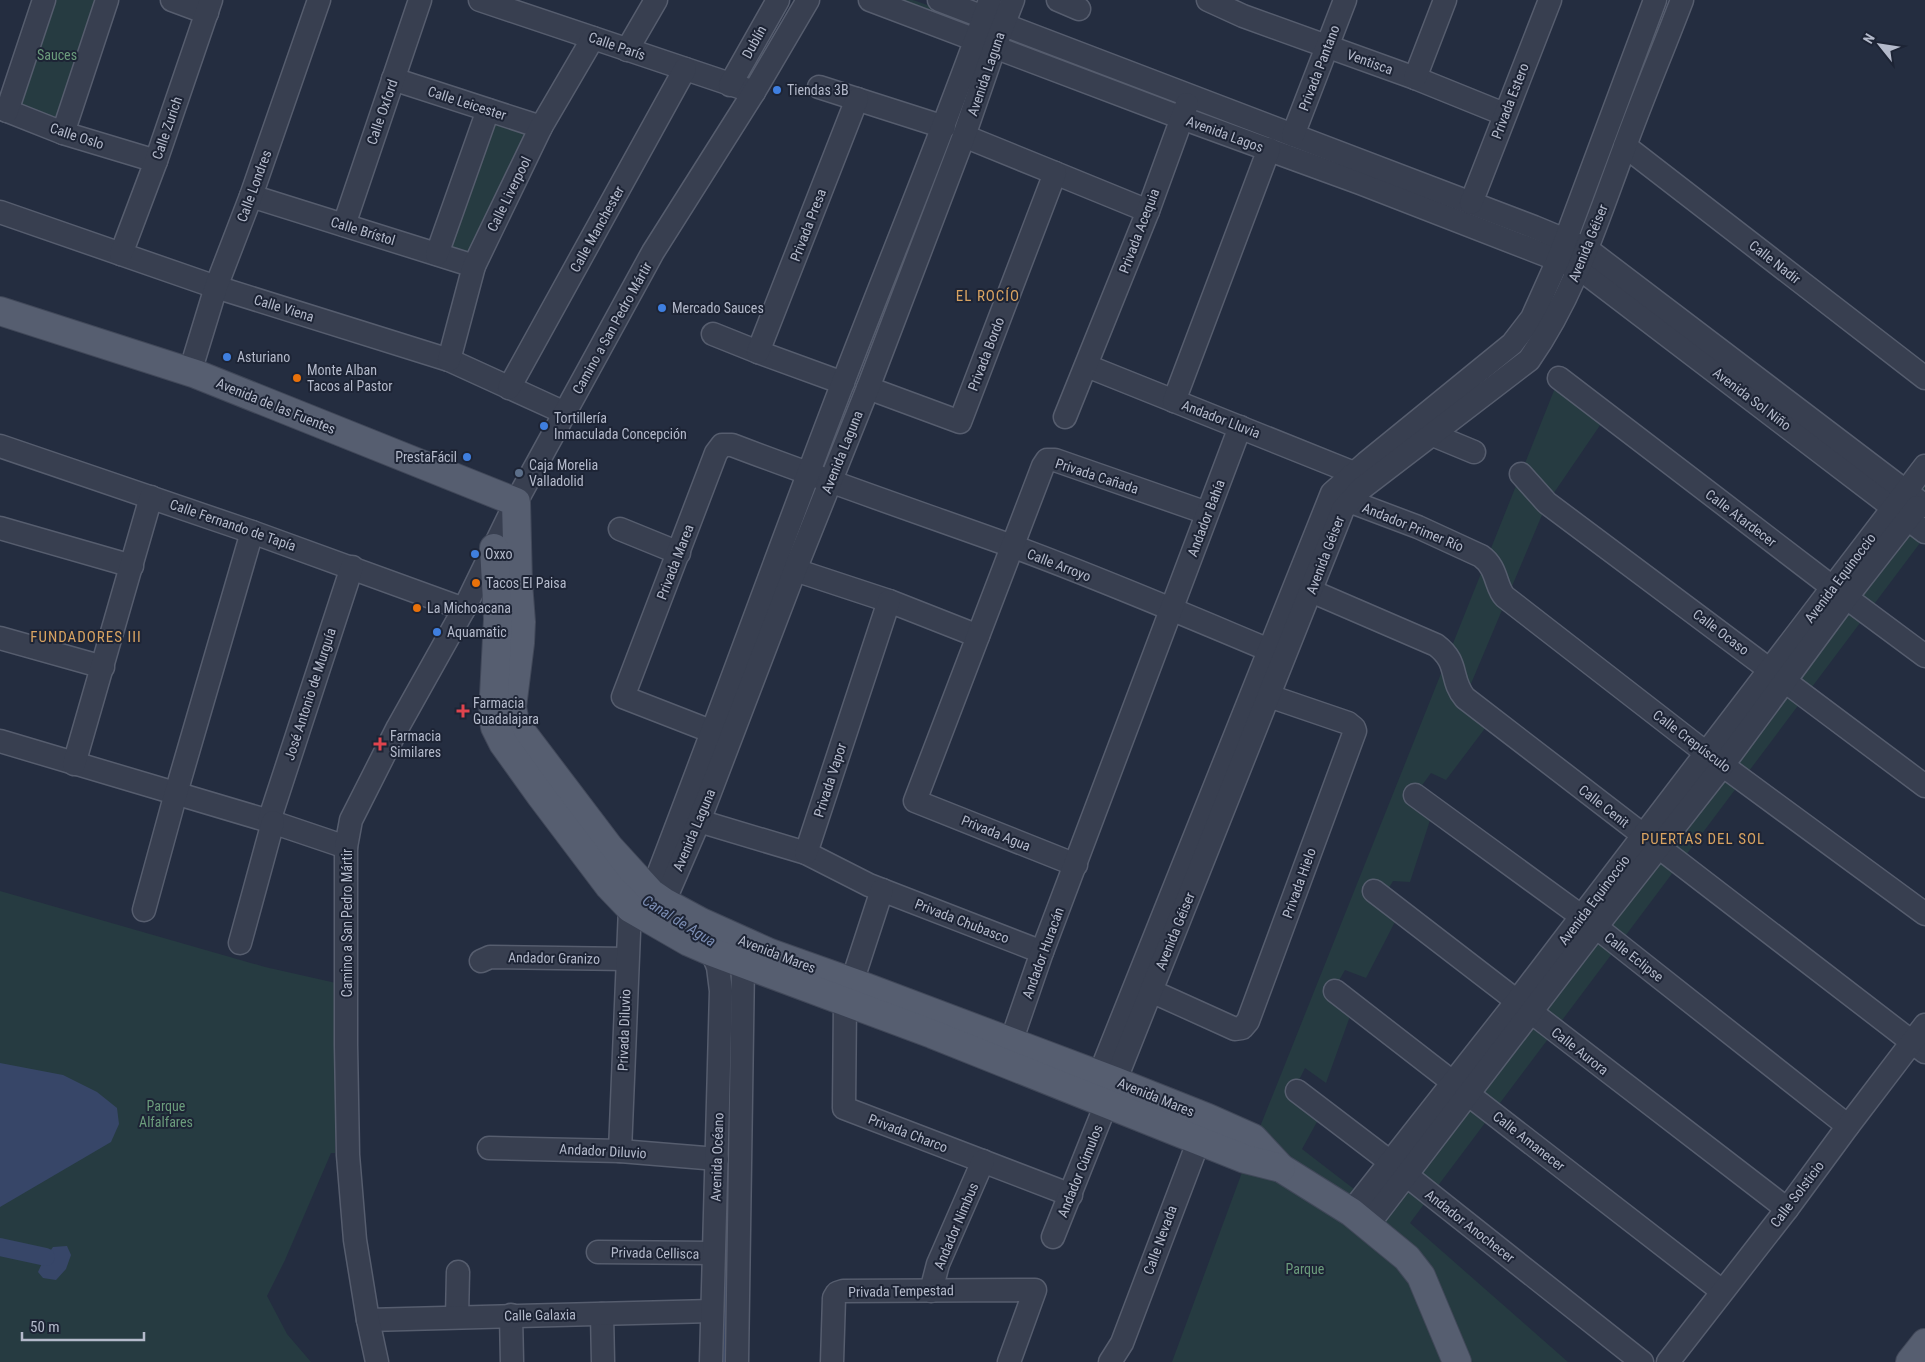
<svg xmlns="http://www.w3.org/2000/svg" width="1925" height="1362" font-family="'Roboto Condensed',sans-serif">
  <rect width="100%" height="100%" fill="#242d40"/>
  <!-- green -->
  <g fill="#263b41">
    <polygon points="44,0 107,0 63,133 7,111"/>
    <polygon points="888,0 913,0 1019,37 1534,227 1902,495 1925,465 1925,540 1923,539 1410,1223 1568,1362 1172,1362 1244,1167 1559,378 1607,415 1547,503 1465,698 1492,719 1446,780 1431,773 1415,795 1434,808 1410,882 1393,881 1383,898 1398,916 1366,978 1345,970 1337,984 1354,1005 1326,1083 1305,1068 1295,1088 1323,1111 1302,1149 1363,1196 1893,506 1579,268"/>
    <polygon points="488,110 541,127 474,266 437,254"/>
    <polygon points="0,891 265,967 336,983 335,1153 331,1153 285,1260 267,1296 287,1334 311,1362 0,1362"/>
  </g>
  <!-- water -->
  <g fill="#374668">
    <polygon points="0,1063 63,1075 97,1092 117,1108 119,1124 111,1142 0,1207"/>
    <polygon points="67,1246 71,1255 66,1269 56,1280 43,1278 38,1272 43,1261 53,1247"/>
  </g>
  <g fill="none" stroke-linecap="round" stroke-linejoin="round">
    <!-- canal -->
    <g stroke="#374668" stroke-width="18">
      <polyline points="0,1247 46,1257"/>
      <polyline points="726,1362 728,1239"/>
    </g>
    <defs>
      <g id="minor">
        <polyline points="172,0 207,13"/>
        <polyline points="480,0 754,92"/>
        <polyline points="870,0 1182,118 1360,183 1579,268 1925,532"/>
        <polyline points="939,0 1534,227 1587,249 1925,506"/>
        <polyline points="1058,0 1079,9"/>
        <polyline points="1208,0 1243,16 1415,78 1504,114"/>
        <polyline points="627,50 656,0"/>
        <polyline points="1415,78 1445,0"/>
        <polyline points="393,79 541,127"/>
        <polyline points="730,85 778,0"/>
        <polyline points="819,87 944,127"/>
        <polyline points="0,108 63,133 156,161"/>
        <polyline points="7,111 44,0"/>
        <polyline points="63,133 107,0"/>
        <polyline points="1293,135 1345,0"/>
        <polyline points="1625,146 1925,378"/>
        <polyline points="1055,173 1148,211"/>
        <polyline points="251,196 474,266"/>
        <polyline points="1471,203 1550,0"/>
        <polyline points="0,212 216,287 449,360 565,413"/>
        <polyline points="344,225 420,0"/>
        <polyline points="121,254 156,161 211,0"/>
        <polyline points="437,254 488,110"/>
        <polyline points="713,334 758,352 843,383"/>
        <polyline points="758,352 857,99"/>
        <polyline points="449,360 474,266 541,127 593,38"/>
        <polyline points="1087,366 1354,473"/>
        <polyline points="190,372 216,287 251,196 319,0"/>
        <polyline points="1559,378 1832,587 1925,656"/>
        <polyline points="509,388 685,69"/>
        <polyline points="868,388 960,422 1055,173 964,136"/>
        <polyline points="1174,401 1269,149"/>
        <polyline points="1065,417 1148,211 1187,104"/>
        <polyline points="1433,435 1474,452"/>
        <polyline points="0,446 252,532 464,609"/>
        <polyline points="1521,474 1547,503 1925,786"/>
        <path d="M1349 501 1418 527 1481 556C1498 568 1495 587 1505 597L1706 753 1925 914"/>
        <polyline points="0,528 132,566"/>
        <polyline points="620,529 679,553"/>
        <polyline points="795,570 889,601 978,636"/>
        <path d="M1311 591 1436 645C1460 663 1449 679 1465 698L1925 1052"/>
        <polyline points="0,638 103,667"/>
        <path d="M713 732 623 697 716 453 722 445H732C824 480 917 512 1009 545 1097 577 1183 614 1269 650L1282 654"/>
        <polyline points="0,741 269,821 346,847"/>
        <polyline points="74,764 151,497"/>
        <polyline points="1415,795 1596,927 1848,1126"/>
        <polyline points="269,821 352,567"/>
        <polyline points="699,821 806,853 869,885 1042,952"/>
        <polyline points="806,853 889,601"/>
        <polyline points="1076,865 915,801 1043,466 1047,460 1055,460 1207,513"/>
        <polyline points="1374,891 1787,1209"/>
        <path d="M651 893C716 725 777 554 842 385 891 257 944 130 990 0"/>
        <polyline points="664,902 699,821 795,570 868,388 964,136 995,46 1013,0"/>
        <polyline points="144,910 176,793 252,532"/>
        <polyline points="240,943 273,822"/>
        <polyline points="481,961 490,957 627,959"/>
        <polyline points="852,982 882,890"/>
        <polyline points="1151,991 1235,1029 1242,1028 1248,1021 1355,731 1354,728 1348,723 1269,696"/>
        <polyline points="1335,991 1722,1291"/>
        <polyline points="845,1003 844,1108 1071,1195"/>
        <polyline points="1011,1042 1042,952 1240,427"/>
        <polyline points="1093,1091 1332,493 1366,463 1512,344 1532,318 1558,260 1655,0"/>
        <polyline points="1297,1091 1381,1155 1642,1362"/>
        <polyline points="489,1148 620,1151 717,1159"/>
        <polyline points="620,1151 630,908"/>
        <polyline points="1351,1212 1517,1001 1925,466"/>
        <polyline points="1368,1225 1596,927 1723,765 1846,598 1917,507"/>
        <path d="M1053 1237 1343 509 1362 488 1529 360C1574 296 1597 221 1624 149 1642 99 1663 50 1682 0"/>
        <polyline points="598,1252 712,1253"/>
        <polyline points="931,1291 938,1264 983,1161"/>
        <polyline points="602,1314 603,1362"/>
        <polyline points="511,1315 512,1362"/>
        <polyline points="457,1317 458,1272"/>
        <polyline points="368,1320 712,1311"/>
        <polyline points="377,1362 368,1320 355,1240 348,1155 346,1045 346,847 351,820 398,727 464,609 516,502 653,252 754,92 808,0"/>
        <polyline points="711,1362 721,991 718,967 712,952"/>
        <polyline points="737,1362 743,964"/>
        <polyline points="832,1362 834,1298 837,1293 843,1291 1035,1290 1009,1362"/>
        <polyline points="1110,1362 1122,1343 1205,1124"/>
        <polyline points="1668,1362 1787,1209 1848,1126 1925,1025"/>
      </g>
      <g id="major">
        <polyline points="0,311 196,374 516,502 518,583 521,622 520,643 512,707 515,723 609,847 651,893 664,902 701,922 770,953 860,985 1115,1081 1208,1118 1253,1138 1281,1168 1351,1212 1407,1258 1421,1276 1457,1362"/>
        <polyline points="494,548 498,619 493,715 495,727 503,743 541,796 609,886 630,908 689,942 712,952 932,1034 1245,1159 1281,1168"/>
        <polyline points="1910,1362 1925,1343"/>
      </g>
    </defs>
    <!-- minor casing -->
    <use href="#minor" stroke="#565d6e" stroke-width="25"/>
    <!-- major casing -->
    <use href="#major" stroke="#414859" stroke-width="30"/>
    <!-- minor -->
    <use href="#minor" stroke="#383f50" stroke-width="22"/>
    <!-- major -->
    <use href="#major" stroke="#565e70" stroke-width="28"/>
  </g>
  <!-- markers -->
  <g fill="#3f7fe0" stroke="#1d2435" stroke-width="2">
    <circle cx="777" cy="90" r="5"/>
    <circle cx="662" cy="308" r="5"/>
    <circle cx="227" cy="357" r="5"/>
    <circle cx="544" cy="426" r="5"/>
    <circle cx="467" cy="457" r="5"/>
    <circle cx="475" cy="554" r="5"/>
    <circle cx="437" cy="632" r="5"/>
  </g>
  <g fill="#e8710a" stroke="#1d2435" stroke-width="2">
    <circle cx="297" cy="378" r="5"/>
    <circle cx="476" cy="583" r="5"/>
    <circle cx="417" cy="608" r="5"/>
  </g>
  <circle fill="#5c6f8a" stroke="#1d2435" stroke-width="2" cx="519" cy="473" r="5"/>
  <g fill="#e0444e" stroke="#1d2435" stroke-width="2">
    <path d="M460.5 703.5h5v5h5v5h-5v5h-5v-5h-5v-5h5z"/>
    <path d="M377.5 736.5h5v5h5v5h-5v5h-5v-5h-5v-5h5z"/>
  </g>
  <g text-anchor="middle" stroke-width="4" stroke-linejoin="round" paint-order="stroke">
    <!-- street labels -->
    <g font-size="14" fill="#b4bacb" stroke="#1d2435">
      <text transform="translate(754 42) rotate(-61)" y="5">Dublín</text>
      <text transform="translate(617 46) rotate(19)" y="5">Calle París</text>
      <text transform="translate(1370 62) rotate(20)" y="5">Ventisca</text>
      <text transform="translate(1319 68) rotate(-69)" y="5">Privada Pantano</text>
      <text transform="translate(986 74) rotate(-71)" y="5">Avenida Laguna</text>
      <text transform="translate(1510 101) rotate(-69)" y="5">Privada Estero</text>
      <text transform="translate(467 103) rotate(18)" y="5">Calle Leicester</text>
      <text transform="translate(382 112) rotate(-71)" y="5">Calle Oxford</text>
      <text transform="translate(167 128) rotate(-71)" y="5">Calle Zurich</text>
      <text transform="translate(1225 134) rotate(20)" y="5">Avenida Lagos</text>
      <text transform="translate(77 136) rotate(18)" y="5">Calle Oslo</text>
      <text transform="translate(254 186) rotate(-70)" y="5">Calle Londres</text>
      <text transform="translate(509 194) rotate(-64)" y="5">Calle Liverpool</text>
      <text transform="translate(808 225) rotate(-69)" y="5">Privada Presa</text>
      <text transform="translate(597 229) rotate(-61)" y="5">Calle Manchester</text>
      <text transform="translate(363 231) rotate(17)" y="5">Calle Brístol</text>
      <text transform="translate(1139 231) rotate(-69)" y="5">Privada Acequia</text>
      <text transform="translate(1588 243) rotate(-68)" y="5">Avenida Géiser</text>
      <text transform="translate(1775 262) rotate(38)" y="5">Calle Nadir</text>
      <text transform="translate(284 308) rotate(17)" y="5">Calle Viena</text>
      <text transform="translate(612 328) rotate(-61)" y="5">Camino a San Pedro Mártir</text>
      <text transform="translate(986 354) rotate(-69)" y="5">Privada Bordo</text>
      <text transform="translate(1752 399) rotate(37)" y="5">Avenida Sol Niño</text>
      <text transform="translate(276 406) rotate(22)" y="5">Avenida de las Fuentes</text>
      <text transform="translate(1221 419) rotate(21)" y="5">Andador Lluvia</text>
      <text transform="translate(842 452) rotate(-68)" y="5">Avenida Laguna</text>
      <text transform="translate(1097 476) rotate(18)" y="5">Privada Cañada</text>
      <text transform="translate(1206 518) rotate(-69)" y="5">Andador Bahía</text>
      <text transform="translate(1741 518) rotate(37)" y="5">Calle Atardecer</text>
      <text transform="translate(233 525) rotate(19)" y="5">Calle Fernando de Tapía</text>
      <text transform="translate(1413 527) rotate(22)" y="5">Andador Primer Río</text>
      <text transform="translate(1325 555) rotate(-69)" y="5">Avenida Géiser</text>
      <text transform="translate(675 562) rotate(-69)" y="5">Privada Marea</text>
      <text transform="translate(1059 565) rotate(21)" y="5">Calle Arroyo</text>
      <text transform="translate(1840 578) rotate(-53)" y="5">Avenida Equinoccio</text>
      <text transform="translate(1721 632) rotate(37)" y="5">Calle Ocaso</text>
      <text transform="translate(310 694) rotate(-72)" y="5">José Antonio de Murguía</text>
      <text transform="translate(1692 741) rotate(37)" y="5">Calle Crepúsculo</text>
      <text transform="translate(830 780) rotate(-72)" y="5">Privada Vapor</text>
      <text transform="translate(1604 806) rotate(38)" y="5">Calle Cenit</text>
      <text transform="translate(694 830) rotate(-67)" y="5">Avenida Laguna</text>
      <text transform="translate(996 833) rotate(22)" y="5">Privada Agua</text>
      <text transform="translate(1299 883) rotate(-70)" y="5">Privada Hielo</text>
      <text transform="translate(1594 900) rotate(-53)" y="5">Avenida Equinoccio</text>
      <text transform="translate(962 921) rotate(21)" y="5">Privada Chubasco</text>
      <text transform="translate(347 923) rotate(-90)" y="5">Camino a San Pedro Mártir</text>
      <text transform="translate(1175 931) rotate(-68)" y="5">Avenida Géiser</text>
      <text transform="translate(1043 953) rotate(-70)" y="5">Andador Huracán</text>
      <text transform="translate(777 954) rotate(21)" y="5">Avenida Mares</text>
      <text transform="translate(1634 957) rotate(38)" y="5">Calle Eclipse</text>
      <text transform="translate(554 958) rotate(1)" y="5">Andador Granizo</text>
      <text transform="translate(624 1030) rotate(-88)" y="5">Privada Diluvio</text>
      <text transform="translate(1580 1051) rotate(38)" y="5">Calle Aurora</text>
      <text transform="translate(1156 1097) rotate(22)" y="5">Avenida Mares</text>
      <text transform="translate(908 1133) rotate(21)" y="5">Privada Charco</text>
      <text transform="translate(1529 1141) rotate(38)" y="5">Calle Amanecer</text>
      <text transform="translate(603 1151) rotate(3)" y="5">Andador Diluvio</text>
      <text transform="translate(717 1157) rotate(-88)" y="5">Avenida Océano</text>
      <text transform="translate(1080 1171) rotate(-68)" y="5">Andador Cúmulos</text>
      <text transform="translate(1797 1194) rotate(-53)" y="5">Calle Solsticio</text>
      <text transform="translate(956 1226) rotate(-67)" y="5">Andador Nimbus</text>
      <text transform="translate(1470 1226) rotate(38)" y="5">Andador Anochecer</text>
      <text transform="translate(1160 1240) rotate(-70)" y="5">Calle Nevada</text>
      <text transform="translate(655 1253) rotate(1)" y="5">Privada Cellisca</text>
      <text transform="translate(901 1291) rotate(-1)" y="5">Privada Tempestad</text>
      <text transform="translate(540 1315) rotate(-1)" y="5">Calle Galaxia</text>
    </g>
    <!-- park labels -->
    <g font-size="14" fill="#6b9c7c" stroke="#1d2435">
      <text x="57" y="60">Sauces</text>
      <text x="166" y="1111">Parque<tspan x="166" dy="16">Alfalfares</tspan></text>
      <text x="1305" y="1274">Parque</text>
    </g>
    <!-- poi labels -->
    <g font-size="14" fill="#b4bacb" stroke="#1d2435" text-anchor="start">
      <text x="787" y="95">Tiendas 3B</text>
      <text x="672" y="313">Mercado Sauces</text>
      <text x="237" y="362">Asturiano</text>
      <text x="307" y="375">Monte Alban<tspan x="307" dy="16">Tacos al Pastor</tspan></text>
      <text x="554" y="423">Tortillería<tspan x="554" dy="16">Inmaculada Concepción</tspan></text>
      <text x="457" y="462" text-anchor="end">PrestaFácil</text>
      <text x="529" y="470">Caja Morelia<tspan x="529" dy="16">Valladolid</tspan></text>
      <text x="485" y="559">Oxxo</text>
      <text x="486" y="588">Tacos El Paisa</text>
      <text x="427" y="613">La Michoacana</text>
      <text x="447" y="637">Aquamatic</text>
      <text x="473" y="708">Farmacia<tspan x="473" dy="16">Guadalajara</tspan></text>
      <text x="390" y="741">Farmacia<tspan x="390" dy="16">Similares</tspan></text>
    </g>
    <!-- neighbourhood labels -->
    <g font-size="15" letter-spacing="1" fill="#d9a361" stroke="#1d2435">
      <text x="988" y="301">EL ROCÍO</text>
      <text x="86" y="642">FUNDADORES III</text>
      <text x="1703" y="844">PUERTAS DEL SOL</text>
    </g>
    <!-- water labels -->
    <g font-size="15" font-style="italic" fill="#7b8db3" stroke="#1d2435">
      <text transform="translate(679 921) rotate(32)" y="5">Canal de Agua</text>
    </g>
  </g>
  <!-- north arrow -->
  <g transform="translate(1880 45) rotate(300)" stroke="#1d2435" stroke-width="4" paint-order="stroke">
  <path d="M0-4L9 19L0 12L-9 19Z" fill="#b4bacb"/>
  <text y="-8" font-size="14" font-weight="bold" text-anchor="middle" fill="#b4bacb">N</text>
  </g>
  <!-- scale -->
  <path d="M22 1332v8h122v-8" fill="none" stroke="#b4bacb" stroke-width="2.5"/>
  <text x="30" y="1332" font-size="15" fill="#b4bacb" stroke="#1d2435" stroke-width="4" paint-order="stroke">50 m</text>
</svg>
